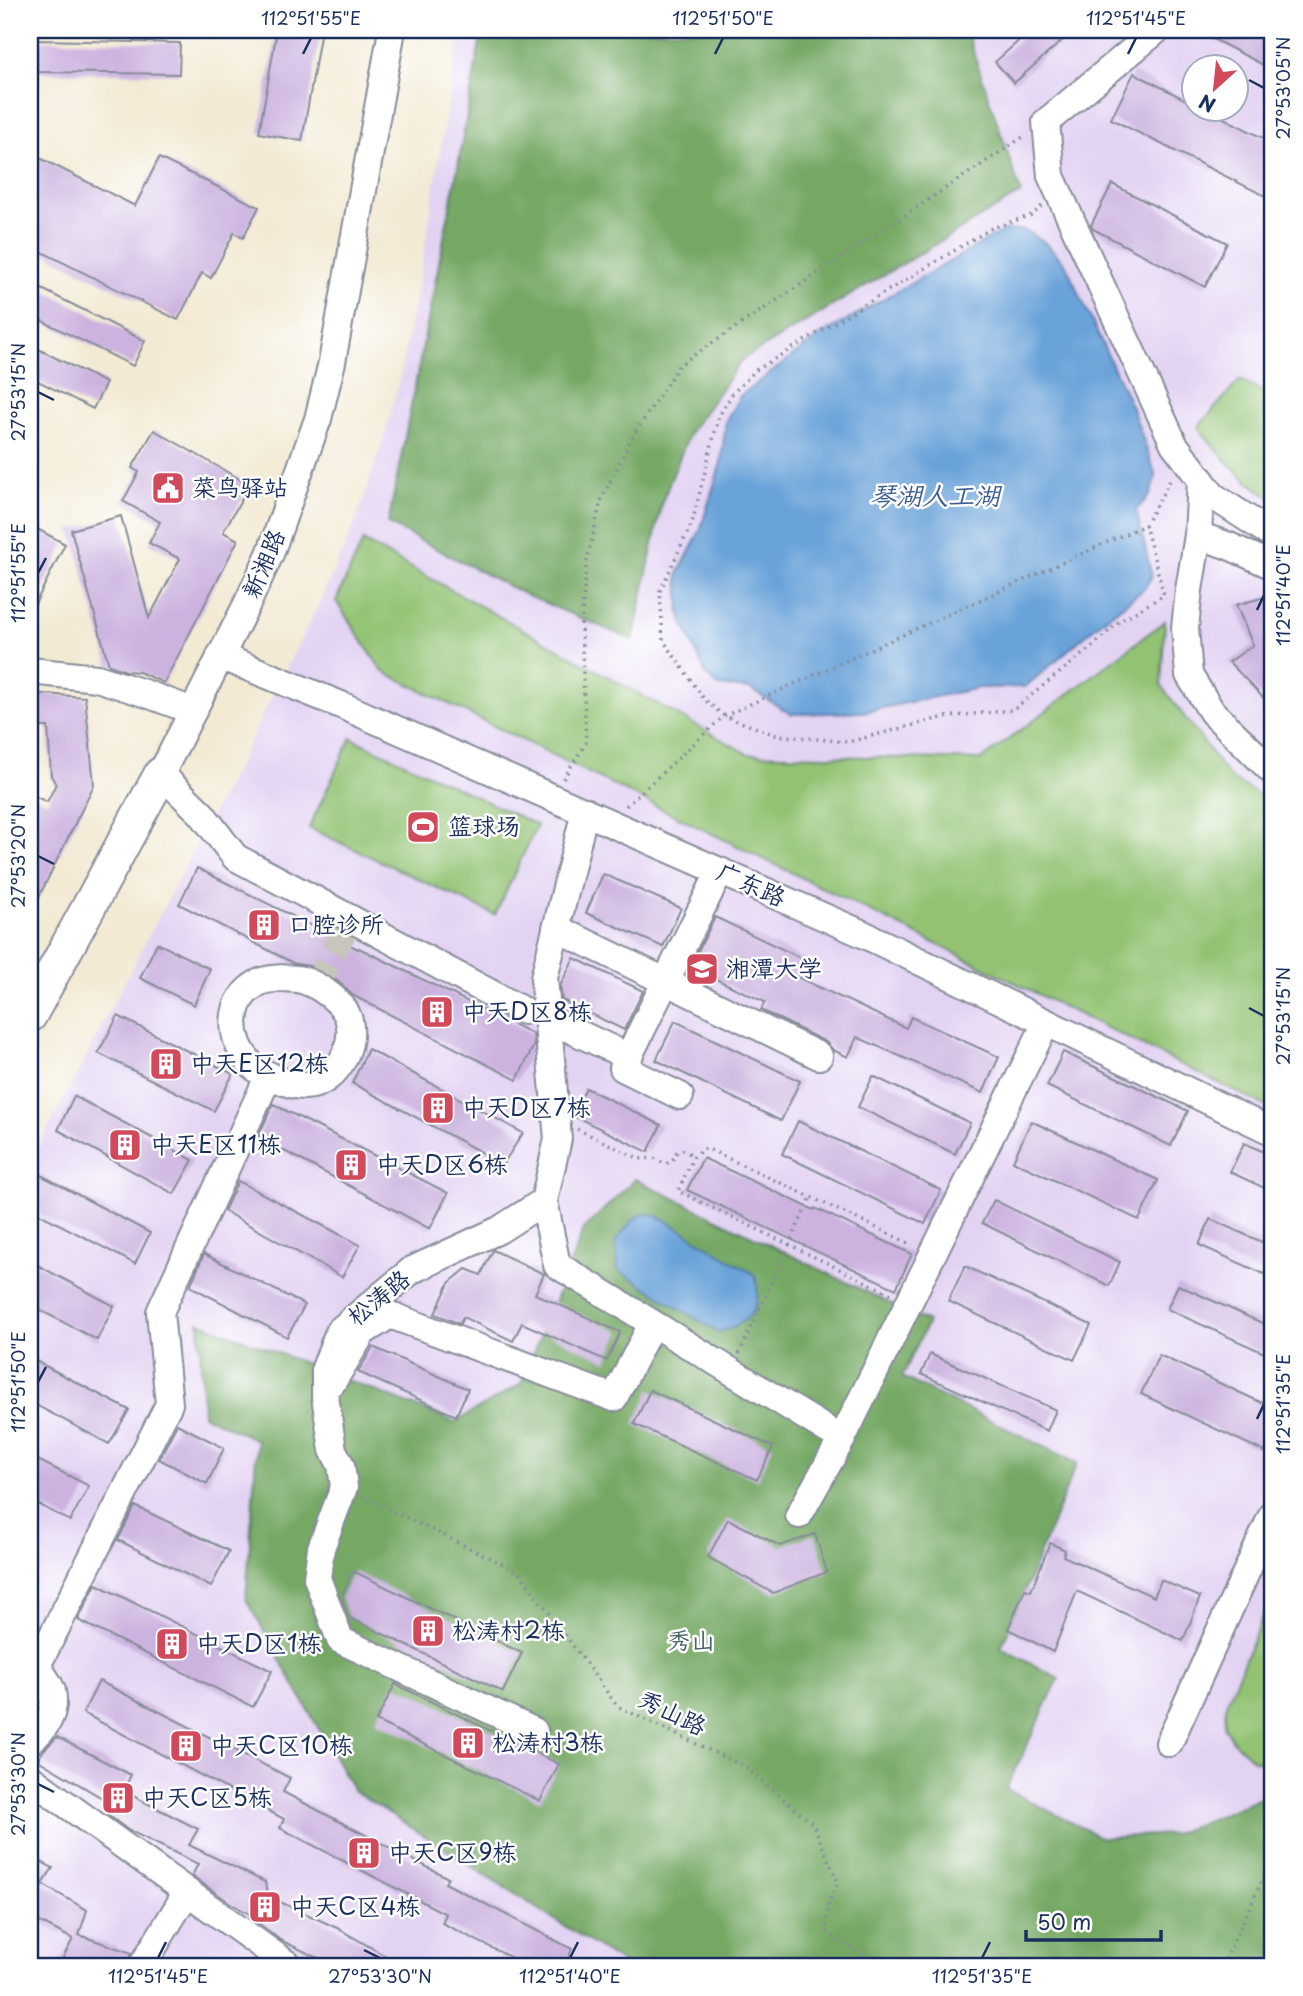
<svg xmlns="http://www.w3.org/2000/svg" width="1303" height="1996" font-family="'Playpen Sans','LXGW WenKai TC',sans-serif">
  <rect width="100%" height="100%" fill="#fff"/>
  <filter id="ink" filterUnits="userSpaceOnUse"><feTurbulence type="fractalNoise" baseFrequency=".0143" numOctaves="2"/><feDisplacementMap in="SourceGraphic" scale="14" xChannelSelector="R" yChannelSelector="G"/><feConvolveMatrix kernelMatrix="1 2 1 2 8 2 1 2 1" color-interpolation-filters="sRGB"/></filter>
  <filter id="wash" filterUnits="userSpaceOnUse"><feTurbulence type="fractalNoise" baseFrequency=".00686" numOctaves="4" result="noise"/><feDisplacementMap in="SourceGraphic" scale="28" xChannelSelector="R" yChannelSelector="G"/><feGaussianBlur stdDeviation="1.57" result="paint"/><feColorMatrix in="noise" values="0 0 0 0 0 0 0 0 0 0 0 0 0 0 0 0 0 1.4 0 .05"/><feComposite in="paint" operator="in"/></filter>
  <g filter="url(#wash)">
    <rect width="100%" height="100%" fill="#f3ead4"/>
    <!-- built -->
    <path fill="#e3d3f3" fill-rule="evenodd" d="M460 30H1273V1966H30V1164L233 774 320 601 356 521 383 440 400 376 421 269ZM1194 66H1236V108H1194Z"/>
    <!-- green -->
    <g fill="#92c272" stroke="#567868" stroke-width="2">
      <path d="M1240 380 1273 397V499C1241 480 1221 456 1198 427Z"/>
      <polygon points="363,541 748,754 981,760 1165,621 1161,685 1230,778 1273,803 1273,1110 382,671 336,601"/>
      <polygon points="351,738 537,825 495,915 309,828"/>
      <polygon points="1273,1592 1273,1763 1253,1760 1234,1742 1224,1727 1226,1704"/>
    </g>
    <!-- forest -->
    <g fill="#75a864" stroke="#486c61" stroke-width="2">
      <polygon points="482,30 966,30 1021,193 742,360 690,432 662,502 633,640 528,596 388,524 457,171"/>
      <polygon points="635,1179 928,1322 902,1377 1077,1463 1001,1648 1059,1678 1006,1789 1102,1838 1174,1834 1273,1793 1273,1954 1265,1966 627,1966 353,1790 246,1599 257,1440 203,1415 199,1322 455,1422 521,1384 584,1229"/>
    </g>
    <!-- water -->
    <g fill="#6aa3d9" stroke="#42699c" stroke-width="2">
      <polygon points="1023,230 1042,240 1065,263 1132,408 1156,476 1150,495 1136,510 1152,576 1144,589 1102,621 1025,687 978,688 863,712 791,714 750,689 719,686 706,675 680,615 678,574 700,531 721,462 726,420 740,396 822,334 1003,231"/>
      <path d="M646 1214 660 1217 755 1275C764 1309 750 1323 718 1332L618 1270 616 1240 636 1217Z"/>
    </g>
    <g id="blocks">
      <!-- building -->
      <g fill="#cbb2df">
        <polygon points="277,30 321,30 302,141 259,133"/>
        <polygon points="1031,30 1056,30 1064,39 1014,83 995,62"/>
        <polygon points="1196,30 1273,30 1273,70"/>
        <polygon points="37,40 180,43 179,74 37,72"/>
        <polygon points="1134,73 1194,104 1194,108 1204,108 1273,143 1273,200 1111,119"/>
        <polygon points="30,153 135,206 159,158 259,207 243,238 234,233 211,278 202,273 178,320 30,246"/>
        <polygon points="1112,184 1227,243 1205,287 1093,229 1091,225"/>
        <polygon points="30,283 145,341 133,366 30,315"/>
        <polygon points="30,345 106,383 93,409 30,377"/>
        <polygon points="154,430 250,485 223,532 238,540 164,683 139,672 126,671 109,665 71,530 121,516 149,618 180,559 149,543 160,522 123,501 139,472 132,468"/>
        <polygon points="30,525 65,544 30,614"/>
        <polygon points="1273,595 1273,708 1229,662 1253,645 1236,605"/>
        <polygon points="30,693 85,697 94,785 30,915 30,794 47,802 56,784 51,776 48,727 30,727"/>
        <polygon points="197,868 358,949 359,948 533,1034 534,1045 517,1080 352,995 340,983 324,972 309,966 293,963 179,904"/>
        <polygon points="603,874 681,908 663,947 586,913"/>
        <polygon points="715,917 805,960 797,977 906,1028 911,1017 999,1057 983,1093 857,1037 848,1057 833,1050 826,1042 761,1010 765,1002 690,967"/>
        <polygon points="157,943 210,969 194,1005 140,978"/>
        <polygon points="574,958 643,991 624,1030 562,1000 560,986"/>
        <polygon points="118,1016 233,1074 214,1111 98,1053"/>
        <polygon points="675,1021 800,1081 781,1121 656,1060"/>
        <polygon points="368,1049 523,1133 503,1164 352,1083"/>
        <polygon points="1063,1052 1188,1111 1171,1146 1047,1086"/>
        <polygon points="873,1076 970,1123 955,1154 858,1107"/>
        <polygon points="586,1088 661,1125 648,1152 572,1115"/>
        <polygon points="74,1096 193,1160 174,1194 58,1130"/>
        <polygon points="273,1104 448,1193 430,1229 258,1137"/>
        <polygon points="798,1121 941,1190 925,1224 782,1154"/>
        <polygon points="1031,1121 1158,1180 1139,1220 1013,1161"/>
        <polygon points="1244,1143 1273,1156 1273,1192 1230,1172"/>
        <polygon points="703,1158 814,1210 815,1208 912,1254 896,1289 687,1190"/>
        <polygon points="35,1172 150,1233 135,1264 30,1209 30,1183"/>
        <polygon points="238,1181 360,1245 342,1277 224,1211"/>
        <polygon points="994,1200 1120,1262 1109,1286 982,1223"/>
        <polygon points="1210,1219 1273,1247 1273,1278 1199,1245"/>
        <polygon points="493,1250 544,1274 535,1294 620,1332 607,1361 522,1323 513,1341 463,1317 460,1324 435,1314 449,1283 466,1269 481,1275"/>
        <polygon points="204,1254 305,1305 287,1337 190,1286"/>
        <polygon points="30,1261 114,1306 97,1340 30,1305"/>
        <polygon points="965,1266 1091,1325 1074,1360 948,1301"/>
        <polygon points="1178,1285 1273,1328 1273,1357 1167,1309"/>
        <polygon points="373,1347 468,1389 456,1416 358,1372"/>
        <polygon points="930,1354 1056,1410 1047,1431 921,1374"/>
        <polygon points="1159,1355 1273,1408 1273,1434 1265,1452 1141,1394"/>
        <polygon points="30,1358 129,1410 109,1444 30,1402"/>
        <polygon points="650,1390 773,1447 757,1480 634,1424"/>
        <polygon points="177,1424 224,1448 207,1484 159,1459"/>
        <polygon points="30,1456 89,1486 70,1521 30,1500"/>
        <polygon points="135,1506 229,1551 211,1587 118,1540"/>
        <polygon points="728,1519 780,1546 815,1534 827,1572 773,1593 708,1557"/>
        <polygon points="1050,1543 1065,1550 1063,1556 1154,1597 1161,1580 1200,1597 1183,1641 1077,1591 1053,1652 1008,1629 1025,1589 1031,1591"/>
        <polygon points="353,1571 522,1653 503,1692 348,1617 341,1597"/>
        <polygon points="96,1584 272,1671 253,1707 78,1620"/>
        <polygon points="99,1681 290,1778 283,1792 448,1878 445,1883 572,1949 565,1966 528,1966 442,1923 446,1914 280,1828 284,1819 83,1713"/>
        <polygon points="395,1684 559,1764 540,1801 376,1721"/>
        <polygon points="57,1737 131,1775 123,1791 198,1829 189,1845 265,1882 267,1896 337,1928 403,1966 335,1966 280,1940 257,1922 258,1919 232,1904 192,1876 198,1864 128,1830 107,1814 112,1804 38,1760 43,1751"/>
        <polygon points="30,1856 53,1868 42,1884 87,1910 79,1935 132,1953 126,1966 72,1966 61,1961 73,1939 30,1917 30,1910 34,1899 32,1898 30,1902"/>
      </g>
    </g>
  </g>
  <g filter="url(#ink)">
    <use href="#blocks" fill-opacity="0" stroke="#878c99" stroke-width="2"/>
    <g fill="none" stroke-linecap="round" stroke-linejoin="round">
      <!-- minor-tunnel -->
      <polyline stroke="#c8c5bc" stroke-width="26" stroke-dasharray="26 13" stroke-linecap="butt" points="316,987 350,919"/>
      <defs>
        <g id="minor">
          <polyline points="392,30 332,362 318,419 270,554 248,602 161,774 202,814 235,857 524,1011"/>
          <polyline points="1157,30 1046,122 1051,176 1174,444 1213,496 1273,535"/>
          <polyline points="1201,480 1198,535 1189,590 1185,628 1189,675 1212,712 1273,772"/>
          <polyline points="1198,535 1229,546 1273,566"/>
          <polyline points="220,656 341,705 863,934 1273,1132"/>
          <polyline points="30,671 97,678 147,694 193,711"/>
          <polyline points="556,928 819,1056"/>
          <path d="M281 978C286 979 292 978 297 979 313 981 336 997 345 1011 360 1036 341 1078 313 1085 301 1088 288 1084 277 1079 268 1075 256 1071 250 1063 228 1038 227 998 260 982 266 979 275 979 281 978Z"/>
          <polyline points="548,1019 629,1057"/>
          <polyline points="680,1096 623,1068 720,871"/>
          <polyline points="544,1201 557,1265 842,1439"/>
          <polyline points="332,1383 363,1332 390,1315 614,1398 652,1324"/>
          <polyline points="799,1515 842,1439 1046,1023"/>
          <polyline points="37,1666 169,1404 160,1312 269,1075"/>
          <path d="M30 1669 37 1666C41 1673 50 1683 52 1691 57 1712 46 1729 30 1741"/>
          <polyline points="534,1731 340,1640 317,1578 321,1548 344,1487 341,1465 333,1450 325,1396 325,1368 339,1331 412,1270 499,1230 544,1201 558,1139 544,978 585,811"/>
          <polyline points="1169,1743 1273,1513"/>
          <polyline points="30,1778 290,1966"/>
          <polyline points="142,1966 187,1892"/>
        </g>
        <polyline id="major" points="30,1015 161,774"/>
      </defs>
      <!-- minor casing -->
      <use href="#minor" stroke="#878c99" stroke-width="30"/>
      <!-- major casing -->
      <use href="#major" stroke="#878c99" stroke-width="37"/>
      <!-- path -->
      <g stroke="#878c99" stroke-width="3.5" stroke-dasharray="2 5" stroke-linecap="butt">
        <polyline points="1042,206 1032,215 992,228 756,370 732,394 719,416 692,523 660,591 663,640 704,699 724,716 776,735 848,742 945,717 1013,710 1094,645 1120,621 1164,595 1145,525"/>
        <polyline points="563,779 586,743 581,625 586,565 601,501 631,439 679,365 1026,135"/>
        <polyline points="626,806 724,716 1145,525 1172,477"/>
        <polyline points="577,1129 640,1159 654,1158 666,1164 674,1158 677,1152 683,1150 694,1156"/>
        <polyline points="891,1294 678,1191 694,1156 706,1148 913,1245"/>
        <polyline points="739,1354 811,1197"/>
        <polyline points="362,1496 519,1572 617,1706 747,1768 813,1824 838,1882 828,1906 826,1931 839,1942 896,1966"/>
        <polyline points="1222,1966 1273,1858"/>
      </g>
      <!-- minor -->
      <use href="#minor" stroke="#fff" stroke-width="26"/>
      <!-- major -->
      <use href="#major" stroke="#fff" stroke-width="33"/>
    </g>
  </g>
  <!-- ticks -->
  <path fill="none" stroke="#1b2f5e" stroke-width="2.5" d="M303 54 311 38M715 54 723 38M1128 54 1136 38M1249 80 1264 88M38 392 54 400M38 573 46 558M1257 610 1264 595M38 856 54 864M1249 1008 1264 1016M38 1382 46 1367M1257 1419 1264 1404M38 1784 54 1792M364 1950 380 1958M158 1958 166 1942M570 1958 578 1942M982 1958 990 1942"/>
  <!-- icons -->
  <defs>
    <symbol id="civic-square" viewBox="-11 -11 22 22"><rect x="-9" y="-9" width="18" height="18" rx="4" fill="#d1495b" stroke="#fff"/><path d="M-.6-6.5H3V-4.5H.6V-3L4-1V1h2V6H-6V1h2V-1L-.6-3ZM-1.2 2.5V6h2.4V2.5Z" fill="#fff"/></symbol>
    <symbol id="stadium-square" viewBox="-11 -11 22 22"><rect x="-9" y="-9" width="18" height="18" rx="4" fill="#d1495b" stroke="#fff"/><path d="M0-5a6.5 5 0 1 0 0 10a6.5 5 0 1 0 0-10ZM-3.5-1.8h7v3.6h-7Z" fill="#fff"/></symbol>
    <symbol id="building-square" viewBox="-11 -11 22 22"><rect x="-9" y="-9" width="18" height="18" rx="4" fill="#d1495b" stroke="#fff"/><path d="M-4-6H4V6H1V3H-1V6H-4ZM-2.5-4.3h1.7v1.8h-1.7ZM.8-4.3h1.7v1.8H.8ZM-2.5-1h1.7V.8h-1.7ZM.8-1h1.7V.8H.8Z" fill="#fff"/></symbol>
    <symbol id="university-square" viewBox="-11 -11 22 22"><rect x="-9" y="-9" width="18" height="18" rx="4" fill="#d1495b" stroke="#fff"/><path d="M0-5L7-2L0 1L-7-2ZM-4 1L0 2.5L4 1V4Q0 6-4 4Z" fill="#fff"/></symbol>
  </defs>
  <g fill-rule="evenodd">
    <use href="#civic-square" x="149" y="469" width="38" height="38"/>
    <use href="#stadium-square" x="404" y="808" width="38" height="38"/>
    <use href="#building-square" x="245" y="906" width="38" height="38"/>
    <use href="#university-square" x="683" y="950" width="38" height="38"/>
    <use href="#building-square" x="418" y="993" width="38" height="38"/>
    <use href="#building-square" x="147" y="1045" width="38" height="38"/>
    <use href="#building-square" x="419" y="1089" width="38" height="38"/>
    <use href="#building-square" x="106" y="1126" width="38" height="38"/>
    <use href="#building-square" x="332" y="1146" width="38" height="38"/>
    <use href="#building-square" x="409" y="1612" width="38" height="38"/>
    <use href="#building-square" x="153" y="1625" width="38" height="38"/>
    <use href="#building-square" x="449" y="1724" width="38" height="38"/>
    <use href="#building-square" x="167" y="1727" width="38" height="38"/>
    <use href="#building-square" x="99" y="1779" width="38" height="38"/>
    <use href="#building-square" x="345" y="1834" width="38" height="38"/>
    <use href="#building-square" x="246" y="1888" width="38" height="38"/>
  </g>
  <g text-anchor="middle" stroke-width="5" stroke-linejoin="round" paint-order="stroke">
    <!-- poi labels -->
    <g font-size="24" fill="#1b2f5e" stroke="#fff" text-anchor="start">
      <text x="192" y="496">菜鸟驿站</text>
      <text x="448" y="835">篮球场</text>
      <text x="288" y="933">口腔诊所</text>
      <text x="726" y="977">湘潭大学</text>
      <text x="462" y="1020">中天D区8栋</text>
      <text x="190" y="1072">中天E区12栋</text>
      <text x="462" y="1116">中天D区7栋</text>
      <text x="150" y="1153">中天E区11栋</text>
      <text x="376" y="1173">中天D区6栋</text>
      <text x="452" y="1639">松涛村2栋</text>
      <text x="196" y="1652">中天D区1栋</text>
      <text x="492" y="1751">松涛村3栋</text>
      <text x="210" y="1754">中天C区10栋</text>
      <text x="142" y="1806">中天C区5栋</text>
      <text x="388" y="1861">中天C区9栋</text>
      <text x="290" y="1915">中天C区4栋</text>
    </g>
    <!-- street labels -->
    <g font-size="24" fill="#1b2f5e" stroke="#fff">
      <text transform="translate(264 564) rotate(-67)" y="8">新湘路</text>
      <text transform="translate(751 885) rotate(24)" y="8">广东路</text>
      <text transform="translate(379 1298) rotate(-39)" y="8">松涛路</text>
      <text transform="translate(672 1713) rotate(26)" y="8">秀山路</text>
    </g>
    <!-- park labels -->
    <g font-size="24" fill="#456265" stroke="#fff">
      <text x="691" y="1649">秀山</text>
    </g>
    <!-- water labels -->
    <g font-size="26" font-style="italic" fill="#3b5d8f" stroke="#fff">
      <text x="935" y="505">琴湖人工湖</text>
    </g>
  </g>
  <!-- margin -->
  <rect width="1303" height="1996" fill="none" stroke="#fff" stroke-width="77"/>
  <!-- north arrow -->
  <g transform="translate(1215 88) rotate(207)"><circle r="33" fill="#ffffff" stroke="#a4acbf" stroke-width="2"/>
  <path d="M0-5L12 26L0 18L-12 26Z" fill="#d1495b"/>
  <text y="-10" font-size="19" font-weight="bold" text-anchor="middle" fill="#1b2f5e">N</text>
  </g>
  <!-- scale -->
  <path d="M1026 1930v10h135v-10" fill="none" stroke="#1b2f5e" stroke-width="3.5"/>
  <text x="1037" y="1930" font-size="21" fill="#1b2f5e" stroke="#ffffff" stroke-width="5" paint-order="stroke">50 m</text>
  <rect x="38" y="38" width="1226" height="1920" fill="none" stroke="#1b2f5e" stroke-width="2.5"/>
  <g font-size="18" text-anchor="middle" fill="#1b2f5e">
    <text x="311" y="25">112°51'55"E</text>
    <text x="723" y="25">112°51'50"E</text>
    <text x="1136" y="25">112°51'45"E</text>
    <text transform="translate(1284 88) rotate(-90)" y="6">27°53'05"N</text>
    <text transform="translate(19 392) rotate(-90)" y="6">27°53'15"N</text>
    <text transform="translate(19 573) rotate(-90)" y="6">112°51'55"E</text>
    <text transform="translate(1284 595) rotate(-90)" y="6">112°51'40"E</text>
    <text transform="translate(19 856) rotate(-90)" y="6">27°53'20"N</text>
    <text transform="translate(1284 1016) rotate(-90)" y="6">27°53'15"N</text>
    <text transform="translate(19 1382) rotate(-90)" y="6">112°51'50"E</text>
    <text transform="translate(1284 1404) rotate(-90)" y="6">112°51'35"E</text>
    <text transform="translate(19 1784) rotate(-90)" y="6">27°53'30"N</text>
    <text x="158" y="1983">112°51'45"E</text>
    <text x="380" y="1983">27°53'30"N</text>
    <text x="570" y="1983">112°51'40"E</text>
    <text x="982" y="1983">112°51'35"E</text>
  </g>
</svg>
